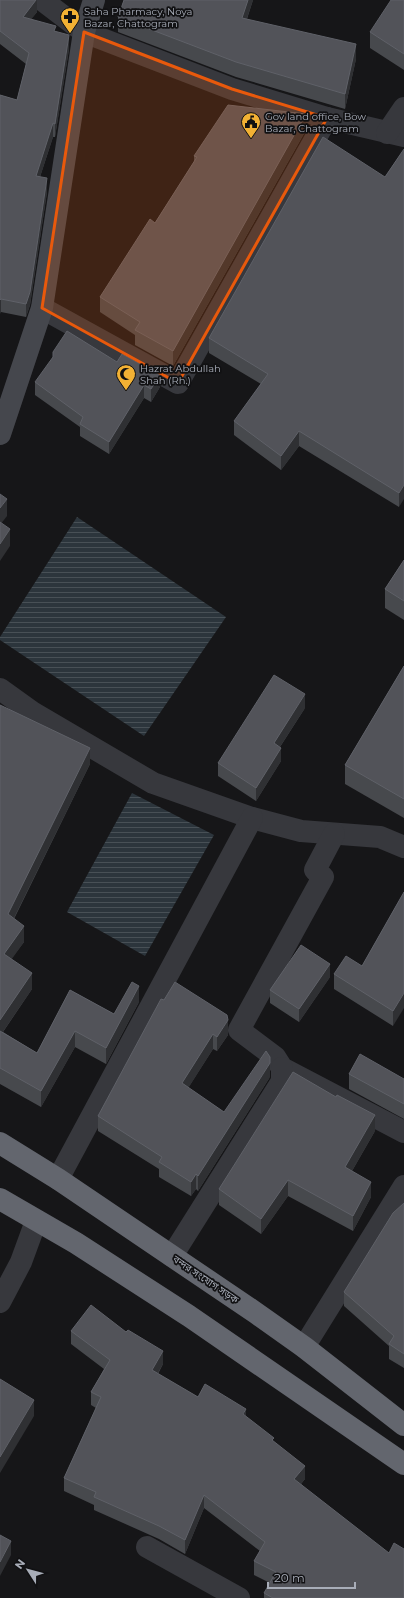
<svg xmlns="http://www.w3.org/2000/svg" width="404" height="1598" font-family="Montserrat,'Noto Sans Bengali',sans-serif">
  <defs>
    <pattern id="water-rules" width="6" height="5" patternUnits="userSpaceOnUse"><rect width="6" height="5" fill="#2c353c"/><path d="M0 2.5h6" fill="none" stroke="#485056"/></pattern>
  </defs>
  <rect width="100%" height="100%" fill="#161618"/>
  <!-- water -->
  <g fill="url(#water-rules)">
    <polygon points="77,517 226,617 144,736 0,640 0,637"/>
    <polygon points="132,793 214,835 145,956 67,912"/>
  </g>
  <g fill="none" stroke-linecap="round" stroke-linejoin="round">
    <!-- street -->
    <g stroke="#37383d" stroke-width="22">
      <polyline points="42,0 84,32 232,89 327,118 404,136"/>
      <polyline points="387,133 404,108"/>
      <polyline points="42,308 178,383 327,118"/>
      <polyline points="0,689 32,712 153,783 252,818 301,831 380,837 404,847"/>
      <polyline points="334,834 315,870 323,877 239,1030 275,1057 282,1068 404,1132"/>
      <polyline points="58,1179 252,818"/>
      <polyline points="172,1256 282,1081 282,1068"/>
      <polyline points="0,1302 21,1262 36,1221"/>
      <polyline points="304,1347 404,1186"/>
      <polyline points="147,1547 239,1598"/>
    </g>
    <!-- secondary -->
    <polyline stroke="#45474d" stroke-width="22" points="0,434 42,308 84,32 94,0"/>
    <!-- highway -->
    <g stroke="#63666e" stroke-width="22">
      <polyline points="0,1143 58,1179 256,1313 304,1347 404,1425"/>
      <polyline points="0,1199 76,1243 189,1316 404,1464"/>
    </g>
  </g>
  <!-- wall -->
  <g fill="#47494d">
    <polygon points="0,0 37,0 37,12 31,19 56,32 69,49 55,137 53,137 40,177 47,192 30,305 26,317 1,312 0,95 17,100 26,64 0,44"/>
    <polygon points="124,0 253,0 247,19 356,59 345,109 236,77 118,32 118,17"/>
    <polygon points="404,0 404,70 370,48 370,32"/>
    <polygon points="306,130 173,366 135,345 135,335 100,312 100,297 155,223 194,162 194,156"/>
    <polygon points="404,149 399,507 299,446 281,470 234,435 234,421 261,384 209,353 209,338 385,177"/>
    <polygon points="117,362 160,387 151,402 144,398 109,454 80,436 80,427 35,395 35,382"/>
    <polygon points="404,560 404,620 385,608 385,589"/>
    <polygon points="404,666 404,818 345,784 345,765"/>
    <polygon points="0,705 90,764 14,919 24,942 11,959 32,989 3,1032 37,1053 70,990 114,1014 139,1002 106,1064 75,1047 41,1107 0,1084"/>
    <polygon points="305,708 280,747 281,761 256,801 218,776 218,763"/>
    <polygon points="404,892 393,1026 334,989 334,974 362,966"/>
    <polygon points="330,977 299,1022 270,1003 270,990"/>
    <polygon points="164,1000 228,1035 217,1051 213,1049 188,1088 224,1112 270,1077 198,1191 196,1189 191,1196 159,1177 159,1169 98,1131 98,1116"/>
    <polygon points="349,1074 404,1079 404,1119 349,1089"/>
    <polygon points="375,1131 352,1171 371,1197 353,1231 288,1196 261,1234 219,1205 219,1189"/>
    <polygon points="404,1204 404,1368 389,1359 389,1346 344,1306 344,1292"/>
    <polygon points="71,1331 163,1364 158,1374 198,1397 246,1417 274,1442 305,1479 301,1484 404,1598 264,1598 264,1593 270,1583 254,1575 254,1561 260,1551 204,1508 185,1554 159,1539 94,1510 94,1505 64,1491 64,1478 96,1408 91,1405 91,1392 104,1369 71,1344"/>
  </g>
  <!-- shaded-wall -->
  <g fill="#2f3033">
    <polygon points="36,0 37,0 37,12 23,30 23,17"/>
    <polygon points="248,0 253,0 242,33 242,18"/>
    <polygon points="69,35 69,49 55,137 55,124"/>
    <polygon points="356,44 356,59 345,109 345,94"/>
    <polygon points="306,114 306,130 173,366 173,351"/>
    <polygon points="53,123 53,137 36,189 36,176"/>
    <polygon points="47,178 47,192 30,305 26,317 26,304"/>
    <polygon points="1,299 1,312 0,314 0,300"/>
    <polygon points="160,375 160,387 151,402 151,389"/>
    <polygon points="144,385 144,398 109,454 109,442"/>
    <polygon points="299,431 299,446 281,470 281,456"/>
    <polygon points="404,485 404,499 399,507 399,493"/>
    <polygon points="7,499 7,516 0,525 0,508"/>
    <polygon points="10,529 10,546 0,561 0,544"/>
    <polygon points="305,694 305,708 274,756 274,743"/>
    <polygon points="90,748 90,764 8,930 8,914"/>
    <polygon points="281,748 281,761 256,801 256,788"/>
    <polygon points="24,926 24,942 4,970 4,954"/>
    <polygon points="330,964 330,977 299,1022 299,1009"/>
    <polygon points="32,973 32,989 0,1036 0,1020"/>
    <polygon points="139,986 139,1002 106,1064 106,1048"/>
    <polygon points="404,993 404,1008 393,1026 393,1011"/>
    <polygon points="228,1020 228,1035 217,1051 217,1037"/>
    <polygon points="75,1031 75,1047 41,1107 41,1091"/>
    <polygon points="213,1034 213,1049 182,1098 182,1083"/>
    <polygon points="270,1063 270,1077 198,1191 198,1176"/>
    <polygon points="375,1115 375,1131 345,1183 345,1167"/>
    <polygon points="196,1174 196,1189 191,1196 191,1182"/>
    <polygon points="288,1180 288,1196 261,1234 261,1219"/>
    <polygon points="371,1182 371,1197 353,1231 353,1216"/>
    <polygon points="163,1351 163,1364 152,1383 152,1370"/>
    <polygon points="34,1400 34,1416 0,1473 0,1457"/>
    <polygon points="246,1409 246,1423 243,1414"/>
    <polygon points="305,1466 305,1479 294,1492 294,1479"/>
    <polygon points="204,1495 204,1508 185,1554 185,1540"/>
    <polygon points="11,1541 11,1555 0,1576 0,1562"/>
  </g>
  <!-- building -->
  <g fill="#525359" stroke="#5f6168">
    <polygon points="0,0 36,0 23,17 56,26 54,31 69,35 55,124 53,123 36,176 47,178 30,292 26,304 1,299 0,300 0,95 17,100 29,53 0,31"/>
    <polygon points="124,0 248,0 242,18 356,44 345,94 236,62 118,17"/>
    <polygon points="391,0 404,0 404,54 370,32"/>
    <polygon points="228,105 306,114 173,351 135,330 140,322 100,297 150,219 155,223 197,157 194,156"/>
    <polygon points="323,137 385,177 404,149 404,485 399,493 299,431 281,456 234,421 268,374 209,338"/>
    <polygon points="67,331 117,362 122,354 160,375 151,389 144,385 109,442 80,424 83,417 35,382 53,357 53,352"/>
    <polygon points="0,494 7,499 0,508"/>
    <polygon points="0,522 10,529 0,544"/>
    <polygon points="404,560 404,601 385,589"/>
    <polygon points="404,666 404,799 345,765"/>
    <polygon points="274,675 305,694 274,743 281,748 256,788 218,763"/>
    <polygon points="0,705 90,748 8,914 24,926 4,954 32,973 0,1020"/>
    <polygon points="404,892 404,993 393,1011 334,974 346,956 362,966"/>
    <polygon points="301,945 330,964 299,1009 270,990"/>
    <polygon points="132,982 139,986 106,1048 75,1031 41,1091 0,1068 0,1031 37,1053 70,990 114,1014"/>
    <polygon points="175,982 227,1015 228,1020 217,1037 213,1034 182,1083 224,1112 266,1051 270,1057 270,1063 198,1176 196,1174 191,1182 159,1162 162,1157 98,1116 161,999 164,1000"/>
    <polygon points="360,1054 404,1079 404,1104 349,1074"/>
    <polygon points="293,1072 336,1097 337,1095 375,1115 345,1167 371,1182 353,1216 288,1180 261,1219 219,1189"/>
    <polygon points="404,1203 404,1354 389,1344 394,1336 344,1292 393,1213"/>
    <polygon points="91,1305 126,1332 128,1330 163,1351 152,1370 198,1397 205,1384 246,1409 243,1414 274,1438 272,1440 305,1466 294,1479 389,1553 394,1543 404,1549 404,1598 273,1598 264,1593 276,1572 254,1561 265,1542 204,1495 185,1540 159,1526 94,1497 96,1492 64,1478 101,1397 91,1392 110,1360 71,1331"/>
    <polygon points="0,1379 34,1400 0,1457"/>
    <polygon points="0,1535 11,1541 0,1562"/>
  </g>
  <!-- marked area -->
  <path fill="#e8590c" fill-opacity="0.2" stroke="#e8590c" stroke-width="3" stroke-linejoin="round" d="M84 32 232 89 327 118 178 383 42 308Z"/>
  <!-- icons -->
  <defs>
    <symbol id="pharmacy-pin" viewBox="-11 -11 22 30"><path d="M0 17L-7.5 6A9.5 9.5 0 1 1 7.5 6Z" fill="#f2b134" stroke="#111113"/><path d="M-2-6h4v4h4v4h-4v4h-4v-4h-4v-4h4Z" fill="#111"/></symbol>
    <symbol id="civic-pin" viewBox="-11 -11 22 30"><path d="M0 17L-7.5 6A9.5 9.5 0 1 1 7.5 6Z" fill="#f2b134" stroke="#111113"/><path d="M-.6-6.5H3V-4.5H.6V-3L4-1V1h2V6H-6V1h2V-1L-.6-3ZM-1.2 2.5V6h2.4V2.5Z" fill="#111"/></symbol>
    <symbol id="mosque-pin" viewBox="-11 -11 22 30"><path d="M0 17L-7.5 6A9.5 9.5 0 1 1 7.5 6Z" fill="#f2b134" stroke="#111113"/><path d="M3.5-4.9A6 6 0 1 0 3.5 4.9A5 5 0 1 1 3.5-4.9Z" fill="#111"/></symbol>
  </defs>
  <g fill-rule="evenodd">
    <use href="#pharmacy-pin" x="59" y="6" width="22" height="30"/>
    <use href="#civic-pin" x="240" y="111" width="22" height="30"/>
    <use href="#mosque-pin" x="115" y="363" width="22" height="30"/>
  </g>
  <g text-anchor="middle" stroke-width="3.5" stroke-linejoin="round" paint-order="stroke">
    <!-- poi labels -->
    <g font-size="10" fill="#a8adb8" stroke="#111113" text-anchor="start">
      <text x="84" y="15">Saha Pharmacy, Noya<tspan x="84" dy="12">Bazar, Chattogram</tspan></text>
      <text x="265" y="120">Gov land office, Bow<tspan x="265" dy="12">Bazar, Chattogram</tspan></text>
      <text x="140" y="372">Hazrat Abdullah<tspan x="140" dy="12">Shah (Rh.)</tspan></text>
    </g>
    <!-- street labels -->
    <g font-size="10" fill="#a8adb8" stroke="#111113">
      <text transform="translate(206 1279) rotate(34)" y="4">বন্দর সংযোগ সড়ক</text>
    </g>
  </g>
  <!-- north arrow -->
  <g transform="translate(28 1570) rotate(306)" stroke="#111113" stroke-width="3" paint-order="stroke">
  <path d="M0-3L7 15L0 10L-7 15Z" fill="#a8adb8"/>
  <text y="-6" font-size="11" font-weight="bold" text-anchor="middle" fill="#a8adb8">N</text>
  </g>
  <!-- scale -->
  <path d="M268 1582v6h87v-6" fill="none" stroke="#a8adb8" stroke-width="2"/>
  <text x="274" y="1582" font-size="12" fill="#a8adb8" stroke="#111113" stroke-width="3" paint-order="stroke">20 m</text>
</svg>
